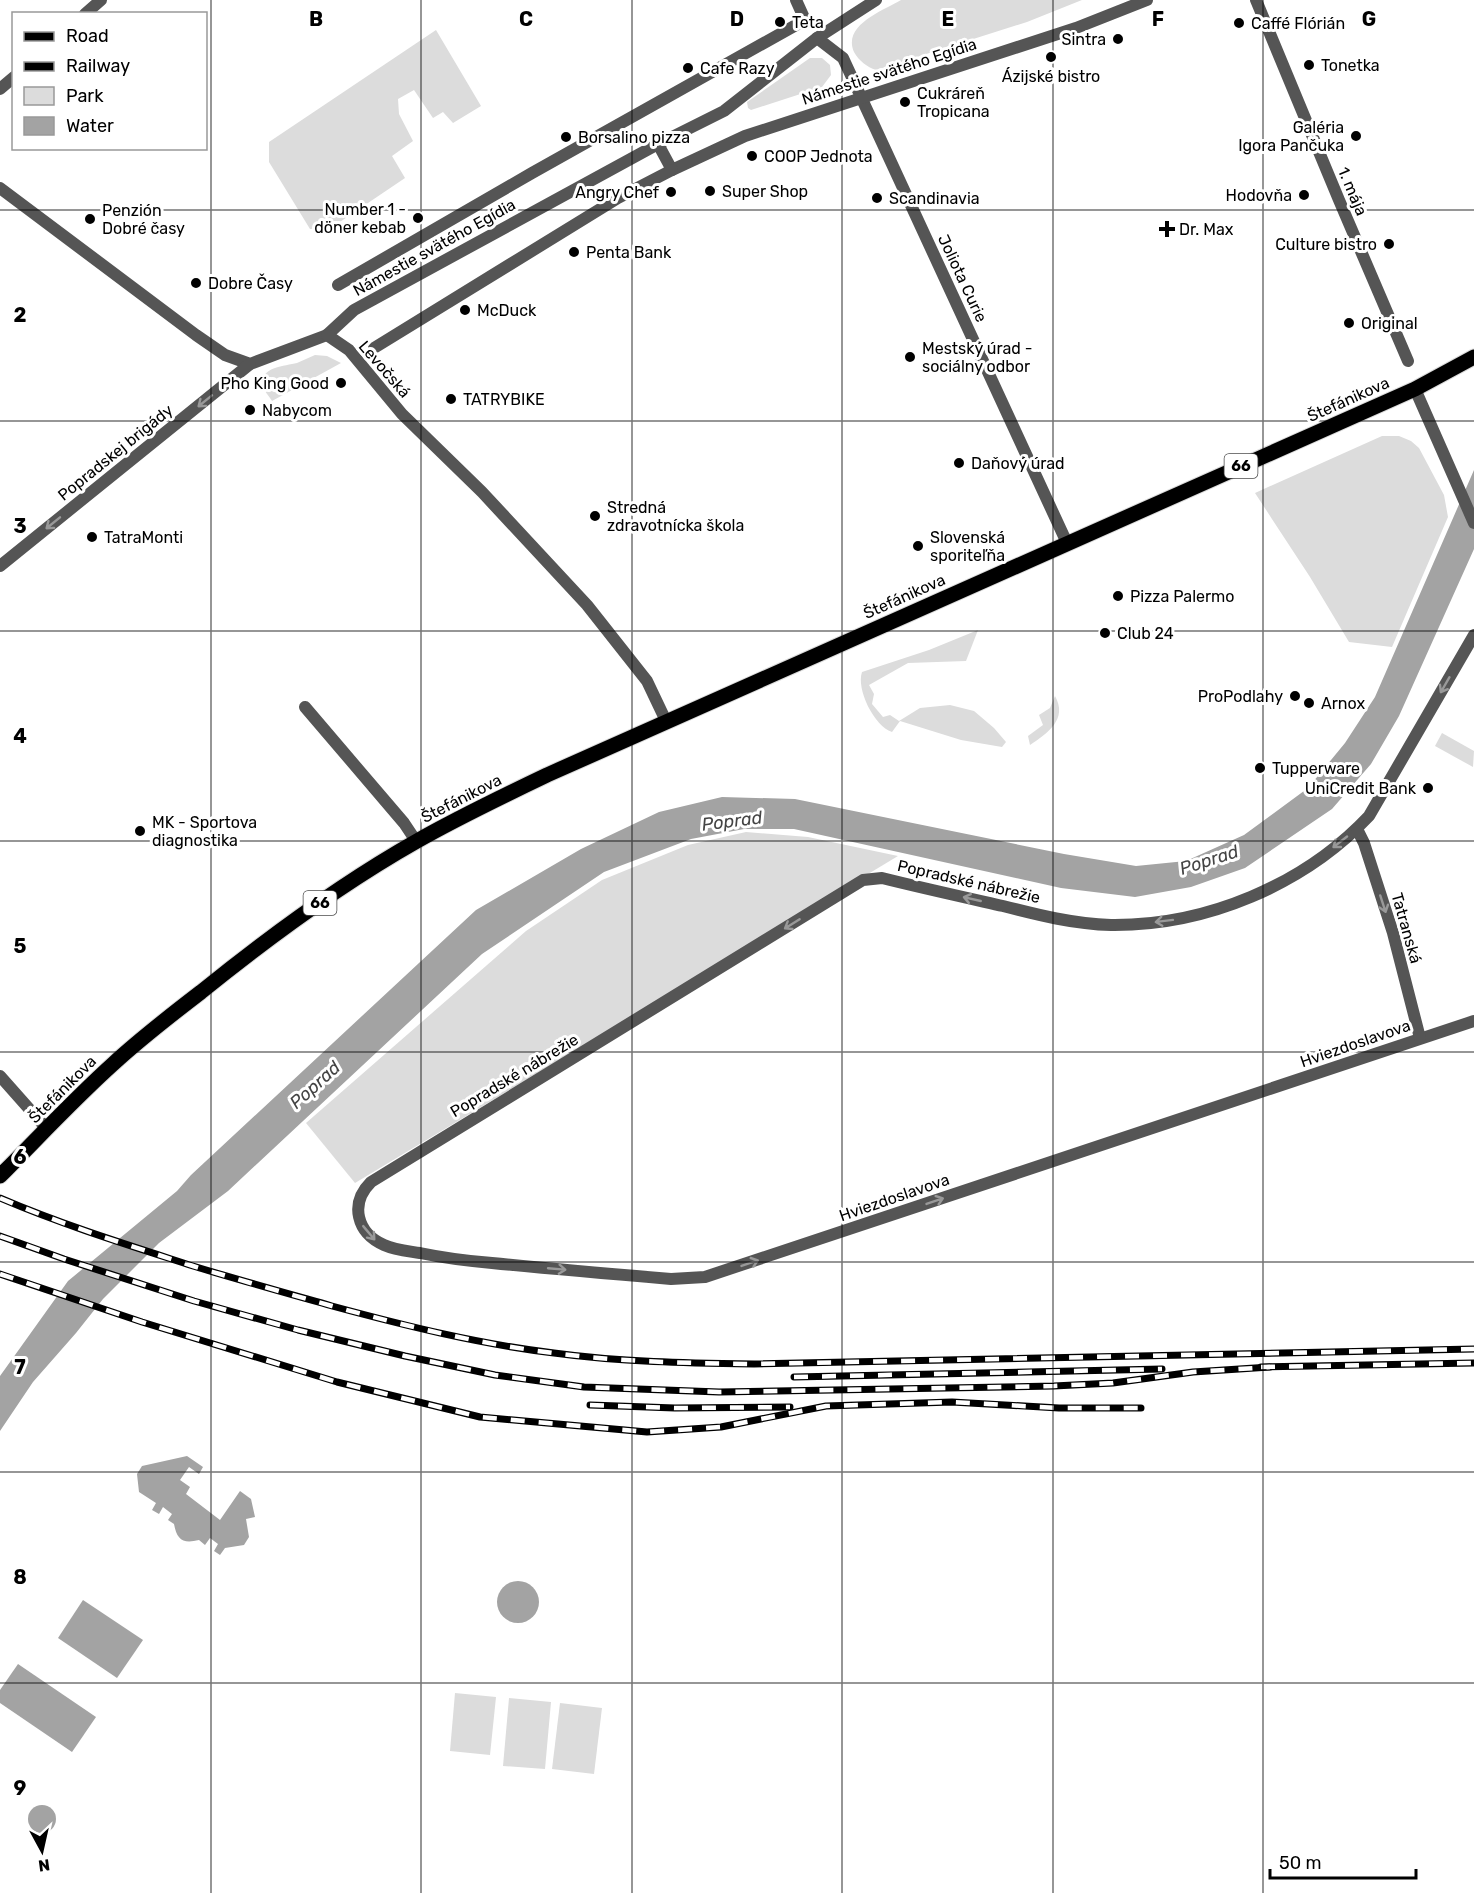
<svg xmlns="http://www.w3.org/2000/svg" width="1474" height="1893" font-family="Rubik,sans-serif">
  <rect width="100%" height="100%" fill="#fff"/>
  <!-- green -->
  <g fill="#dcdcdc">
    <path d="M901 0H1082L1027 22 876 70C867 67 859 61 854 52 842 25 884 10 901 0Z"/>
    <polygon points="436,30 481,106 453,123 443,112 433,118 414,90 398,99 399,114 413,141 392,156 405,178 331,228 310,229 269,162 269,142"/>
    <polygon points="810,58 822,58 830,65 831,75 822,87 751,110 748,108 747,102"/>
    <path d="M315 355 327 356 341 363 272 401C269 396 263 390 263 384 260 367 285 366 297 363 303 360 309 358 315 355Z"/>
    <polygon points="1382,436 1399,436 1411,441 1419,448 1444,495 1448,517 1392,647 1349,642 1310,577 1255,493"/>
    <path d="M978 630 966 661 908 663 869 685 874 694 872 704 883 717 890 715 899 721 920 708 950 705 974 711 994 728 1006 742 1002 747 961 740 900 721 892 732C874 726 856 689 862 672L929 650Z"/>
    <path d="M1055 696C1068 719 1048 733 1030 745L1028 736 1043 725 1039 715 1050 708Z"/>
    <polygon points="1442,733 1474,751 1473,767 1435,746"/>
    <polygon points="746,832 808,837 898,856 355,1183 306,1123 526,931 602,880 688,845"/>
    <polygon points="455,1693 496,1697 490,1755 450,1751"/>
    <polygon points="509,1698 551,1702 545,1769 503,1766"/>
    <polygon points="560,1703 602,1708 594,1774 552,1769"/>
  </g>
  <!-- water -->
  <g fill="#a3a3a3">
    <polygon points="1474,470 1474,549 1399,716 1371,764 1332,809 1245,868 1191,887 1135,897 1061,888 794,829 744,829 691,839 604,872 482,954 228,1191 159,1243 103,1299 76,1333 33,1382 0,1431 0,1376 68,1281 177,1191 191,1175 476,910 581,849 659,812 722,797 795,799 1064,854 1136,866 1186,861 1244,835 1308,788 1345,743 1375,697"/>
    <path d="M187 1456 203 1467 199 1474 189 1467 180 1480 190 1487 186 1494 220 1520 240 1491 251 1499 255 1517 246 1519 249 1537 244 1545 225 1548 220 1555 214 1551 218 1544 210 1538 205 1545 199 1540C183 1544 177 1540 174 1524L168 1520 172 1514 163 1507 159 1514 152 1510 156 1503 139 1492 137 1474 142 1466Z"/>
    <circle cx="518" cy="1602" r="21"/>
    <polygon points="83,1600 143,1640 117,1678 58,1638"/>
    <polygon points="18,1664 96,1717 72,1752 0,1703 0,1690"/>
    <circle cx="42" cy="1819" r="14"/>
  </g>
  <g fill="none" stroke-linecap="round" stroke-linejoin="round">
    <defs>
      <path id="primary" d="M0 1176C37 1139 73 1100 113 1064 141 1038 171 1015 201 992 269 937 341 884 417 841 459 817 503 796 547 775L1415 389 1474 357"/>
    </defs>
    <!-- primary casing -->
    <use href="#primary" stroke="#dbdbdb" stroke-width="17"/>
    <!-- street -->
    <g stroke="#555" stroke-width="12">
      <polyline points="1256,0 1339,200 1408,361"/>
      <polyline points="85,14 101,0"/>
      <polyline points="817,38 843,58 1067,543"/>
      <polyline points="0,89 14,77"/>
      <polyline points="658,144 672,170 745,136 1076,28 1147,0"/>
      <polyline points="0,188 196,335 225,355 250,364 327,335 354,310 658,144 724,111 817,38 876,0"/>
      <polyline points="338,285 532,173 805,20 796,0"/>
      <polyline points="327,335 349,350 402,414 482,492 587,605 647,681 666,721"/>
      <polyline points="374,348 618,198 672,170"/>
      <polyline points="1415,389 1474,523"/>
      <polyline points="0,566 250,364"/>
      <path d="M1474 635 1369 816C1304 885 1206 926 1111 925 1074 924 1038 915 1003 906 963 897 922 888 882 878L863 880 371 1182C349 1204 357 1233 384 1245 395 1250 408 1251 420 1253 444 1258 468 1261 492 1263 552 1269 611 1274 671 1279L705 1277 1474 1021"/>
      <polyline points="305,707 404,823 416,841"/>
      <polyline points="1357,829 1364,843 1393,933 1420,1038"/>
      <polyline points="0,1076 47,1129"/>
    </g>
    <!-- primary -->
    <use href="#primary" stroke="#000" stroke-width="15"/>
    <defs>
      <g id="rail">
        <path d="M0 1198C63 1225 128 1245 193 1266 239 1280 286 1293 332 1306 406 1326 479 1344 554 1353 620 1362 687 1363 754 1364L1474 1349"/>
        <polyline points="0,1236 64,1259 194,1301 298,1330 405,1356 495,1375 584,1387 719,1392 1054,1386 1113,1383 1193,1372 1270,1367"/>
        <polyline points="0,1274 142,1322 337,1382 480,1417 647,1432 721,1427 826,1406 952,1402 1059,1408 1141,1408"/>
        <polyline points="1261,1367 1474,1363"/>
        <polyline points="794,1377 1162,1369"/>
        <polyline points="590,1405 675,1408 790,1407"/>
      </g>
    </defs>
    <!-- rail casing -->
    <use href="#rail" stroke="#000" stroke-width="7"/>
    <!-- rail -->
    <use href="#rail" stroke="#fff" stroke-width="4.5" stroke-dasharray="14" stroke-linecap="butt"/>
  </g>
  <!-- one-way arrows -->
  <defs><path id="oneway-shaft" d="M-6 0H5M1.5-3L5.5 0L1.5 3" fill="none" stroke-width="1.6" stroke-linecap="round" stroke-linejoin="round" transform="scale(1.5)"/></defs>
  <g stroke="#999">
    <use href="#oneway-shaft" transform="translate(205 401) rotate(141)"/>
    <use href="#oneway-shaft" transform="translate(53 523) rotate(141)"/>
    <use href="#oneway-shaft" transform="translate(1445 685) rotate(120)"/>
    <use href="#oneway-shaft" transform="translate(1340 842) rotate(142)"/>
    <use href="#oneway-shaft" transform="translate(972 899) rotate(-167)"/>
    <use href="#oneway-shaft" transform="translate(1383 904) rotate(72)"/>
    <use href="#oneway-shaft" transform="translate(1164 921) rotate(173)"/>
    <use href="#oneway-shaft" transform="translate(792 924) rotate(148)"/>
    <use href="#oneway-shaft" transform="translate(935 1201) rotate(-19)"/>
    <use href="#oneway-shaft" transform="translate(369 1233) rotate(50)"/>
    <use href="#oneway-shaft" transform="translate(750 1263) rotate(-19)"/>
    <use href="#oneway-shaft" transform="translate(557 1269) rotate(5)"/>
  </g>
  <!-- grid -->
  <path fill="none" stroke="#000" stroke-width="1.5" stroke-opacity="0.55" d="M211 0V1893M421 0V1893M632 0V1893M842 0V1893M1053 0V1893M1263 0V1893M0 210H1474M0 421H1474M0 631H1474M0 841H1474M0 1052H1474M0 1262H1474M0 1472H1474M0 1683H1474"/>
  <!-- markers -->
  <g fill="#000" stroke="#fff" stroke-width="2">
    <circle cx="780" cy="22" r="6"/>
    <circle cx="1239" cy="23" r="6"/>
    <circle cx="1118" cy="39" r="6"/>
    <circle cx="1051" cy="57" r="6"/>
    <circle cx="1309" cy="65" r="6"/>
    <circle cx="688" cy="68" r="6"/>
    <circle cx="905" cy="102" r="6"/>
    <circle cx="1356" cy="136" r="6"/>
    <circle cx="566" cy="137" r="6"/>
    <circle cx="752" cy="156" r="6"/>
    <circle cx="710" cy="191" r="6"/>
    <circle cx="671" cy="192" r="6"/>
    <circle cx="1304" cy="195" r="6"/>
    <circle cx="877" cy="198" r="6"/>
    <circle cx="418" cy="218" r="6"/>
    <circle cx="90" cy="219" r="6"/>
    <path d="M1164 220h6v6h6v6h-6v6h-6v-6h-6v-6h6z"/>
    <circle cx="1389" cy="244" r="6"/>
    <circle cx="574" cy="252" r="6"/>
    <circle cx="196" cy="283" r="6"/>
    <circle cx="465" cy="310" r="6"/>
    <circle cx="1349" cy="323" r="6"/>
    <circle cx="910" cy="357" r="6"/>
    <circle cx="341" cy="383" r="6"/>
    <circle cx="451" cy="399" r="6"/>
    <circle cx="250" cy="410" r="6"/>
    <circle cx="959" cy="463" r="6"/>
    <circle cx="595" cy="516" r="6"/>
    <circle cx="92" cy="537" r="6"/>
    <circle cx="918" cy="546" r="6"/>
    <circle cx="1118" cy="596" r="6"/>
    <circle cx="1105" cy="633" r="6"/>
    <circle cx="1295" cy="696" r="6"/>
    <circle cx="1309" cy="703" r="6"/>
    <circle cx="1260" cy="768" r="6"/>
    <circle cx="1428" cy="788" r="6"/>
    <circle cx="140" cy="831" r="6"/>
  </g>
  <g text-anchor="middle" stroke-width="6" stroke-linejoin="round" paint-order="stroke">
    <!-- shield labels -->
    <g fill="#fff" stroke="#4c4c4c" stroke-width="1.5">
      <rect x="1224.5" y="454" width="33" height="24" rx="4.5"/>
      <rect x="303.5" y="891" width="33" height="24" rx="4.5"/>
    </g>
    <g font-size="15" font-weight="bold" fill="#000">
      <text x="1241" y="471">66</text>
      <text x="320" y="908">66</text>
    </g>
    <!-- poi labels -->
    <g font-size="16" fill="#000" stroke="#fff" text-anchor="start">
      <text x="792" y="28">Teta</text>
      <text x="1251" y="29">Caffé Flórián</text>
      <text x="1106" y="45" text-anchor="end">Sintra</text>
      <text x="1321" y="71">Tonetka</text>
      <text x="700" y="74">Cafe Razy</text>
      <text x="1051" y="82" text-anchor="middle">Ázijské bistro</text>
      <text x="917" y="99">Cukráreň<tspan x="917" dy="18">Tropicana</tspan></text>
      <text x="1344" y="133" text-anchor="end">Galéria<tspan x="1344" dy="18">Igora Pančuka</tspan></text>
      <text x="578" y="143">Borsalino pizza</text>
      <text x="764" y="162">COOP Jednota</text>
      <text x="722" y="197">Super Shop</text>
      <text x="659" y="198" text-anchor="end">Angry Chef</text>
      <text x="1292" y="201" text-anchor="end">Hodovňa</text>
      <text x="889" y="204">Scandinavia</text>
      <text x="406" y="215" text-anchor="end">Number 1 -<tspan x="406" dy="18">döner kebab</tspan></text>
      <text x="102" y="216">Penzión<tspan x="102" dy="18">Dobré časy</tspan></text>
      <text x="1179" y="235">Dr. Max</text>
      <text x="1377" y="250" text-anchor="end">Culture bistro</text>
      <text x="586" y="258">Penta Bank</text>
      <text x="208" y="289">Dobre Časy</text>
      <text x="477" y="316">McDuck</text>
      <text x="1361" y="329">Original</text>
      <text x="922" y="354">Mestský úrad -<tspan x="922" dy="18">sociálny odbor</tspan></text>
      <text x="329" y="389" text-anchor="end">Pho King Good</text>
      <text x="463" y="405">TATRYBIKE</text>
      <text x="262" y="416">Nabycom</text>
      <text x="971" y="469">Daňový úrad</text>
      <text x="607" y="513">Stredná<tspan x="607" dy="18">zdravotnícka škola</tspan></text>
      <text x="104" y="543">TatraMonti</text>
      <text x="930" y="543">Slovenská<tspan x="930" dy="18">sporiteľňa</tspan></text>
      <text x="1130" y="602">Pizza Palermo</text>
      <text x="1117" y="639">Club 24</text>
      <text x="1283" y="702" text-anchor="end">ProPodlahy</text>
      <text x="1321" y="709">Arnox</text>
      <text x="1272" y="774">Tupperware</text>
      <text x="1416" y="794" text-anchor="end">UniCredit Bank</text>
      <text x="152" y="828">MK - Sportova<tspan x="152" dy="18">diagnostika</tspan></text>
    </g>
    <!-- street labels -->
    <g font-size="16" fill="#000" stroke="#fff">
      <text transform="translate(889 71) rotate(-18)" y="6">Námestie svätého Egídia</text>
      <text transform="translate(1353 191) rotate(67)" y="6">1. mája</text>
      <text transform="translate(434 247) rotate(-29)" y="6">Námestie svätého Egídia</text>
      <text transform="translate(963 278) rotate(65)" y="6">Joliota Curie</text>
      <text transform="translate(385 369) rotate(49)" y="6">Levočská</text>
      <text transform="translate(1348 399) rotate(-24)" y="6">Štefánikova</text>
      <text transform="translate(115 452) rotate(-39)" y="6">Popradskej brigády</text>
      <text transform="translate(904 596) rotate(-24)" y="6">Štefánikova</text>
      <text transform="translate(461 798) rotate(-27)" y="6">Štefánikova</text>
      <text transform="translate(969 881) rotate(13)" y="6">Popradské nábrežie</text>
      <text transform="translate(1407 928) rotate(74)" y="6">Tatranská</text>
      <text transform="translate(1355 1043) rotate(-19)" y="6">Hviezdoslavova</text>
      <text transform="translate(514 1075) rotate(-31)" y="6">Popradské nábrežie</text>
      <text transform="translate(62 1089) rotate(-45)" y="6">Štefánikova</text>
      <text transform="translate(894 1197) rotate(-19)" y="6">Hviezdoslavova</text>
    </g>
    <!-- water labels -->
    <g font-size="18" font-style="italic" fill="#444" stroke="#fff">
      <text transform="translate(732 821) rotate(-7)" y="6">Poprad</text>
      <text transform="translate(1209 860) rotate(-18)" y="6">Poprad</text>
      <text transform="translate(315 1085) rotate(-42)" y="6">Poprad</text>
    </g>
  </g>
  <g font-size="20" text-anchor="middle" font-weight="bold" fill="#000" stroke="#fff" stroke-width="6" stroke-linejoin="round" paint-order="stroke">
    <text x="316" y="26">B</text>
    <text x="526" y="26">C</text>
    <text x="737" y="26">D</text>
    <text x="948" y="26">E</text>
    <text x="1158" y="26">F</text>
    <text x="1369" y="26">G</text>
    <text x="20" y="322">2</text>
    <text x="20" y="533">3</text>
    <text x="20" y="743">4</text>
    <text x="20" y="953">5</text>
    <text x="20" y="1164">6</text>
    <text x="20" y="1374">7</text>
    <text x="20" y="1584">8</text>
    <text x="20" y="1795">9</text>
  </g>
  <!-- legend -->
  <rect x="12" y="12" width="195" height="138" fill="#ffffff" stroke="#999999" stroke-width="1.5"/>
  <rect x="24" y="32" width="30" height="9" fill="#000000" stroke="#999999" stroke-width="1.5"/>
  <text x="66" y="42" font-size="18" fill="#000000">Road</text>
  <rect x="24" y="62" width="30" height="9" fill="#000000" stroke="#999999" stroke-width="1.5"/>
  <text x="66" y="72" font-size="18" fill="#000000">Railway</text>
  <rect x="24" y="87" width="30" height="18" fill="#dcdcdc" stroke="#999999" stroke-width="1.5"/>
  <text x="66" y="102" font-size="18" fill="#000000">Park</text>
  <rect x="24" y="117" width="30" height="18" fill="#a3a3a3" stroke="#999999" stroke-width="1.5"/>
  <text x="66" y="132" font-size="18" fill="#000000">Water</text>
  <!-- north arrow -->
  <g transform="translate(42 1851) rotate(172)" stroke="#ffffff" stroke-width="4.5" paint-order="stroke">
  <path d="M0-4.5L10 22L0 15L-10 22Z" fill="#000000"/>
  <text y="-9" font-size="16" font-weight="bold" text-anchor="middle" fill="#000000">N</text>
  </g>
  <!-- scale -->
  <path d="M1270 1869v9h146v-9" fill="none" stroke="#000000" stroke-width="3"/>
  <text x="1279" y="1869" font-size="18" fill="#000000" stroke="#ffffff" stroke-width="4.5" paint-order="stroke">50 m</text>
</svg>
